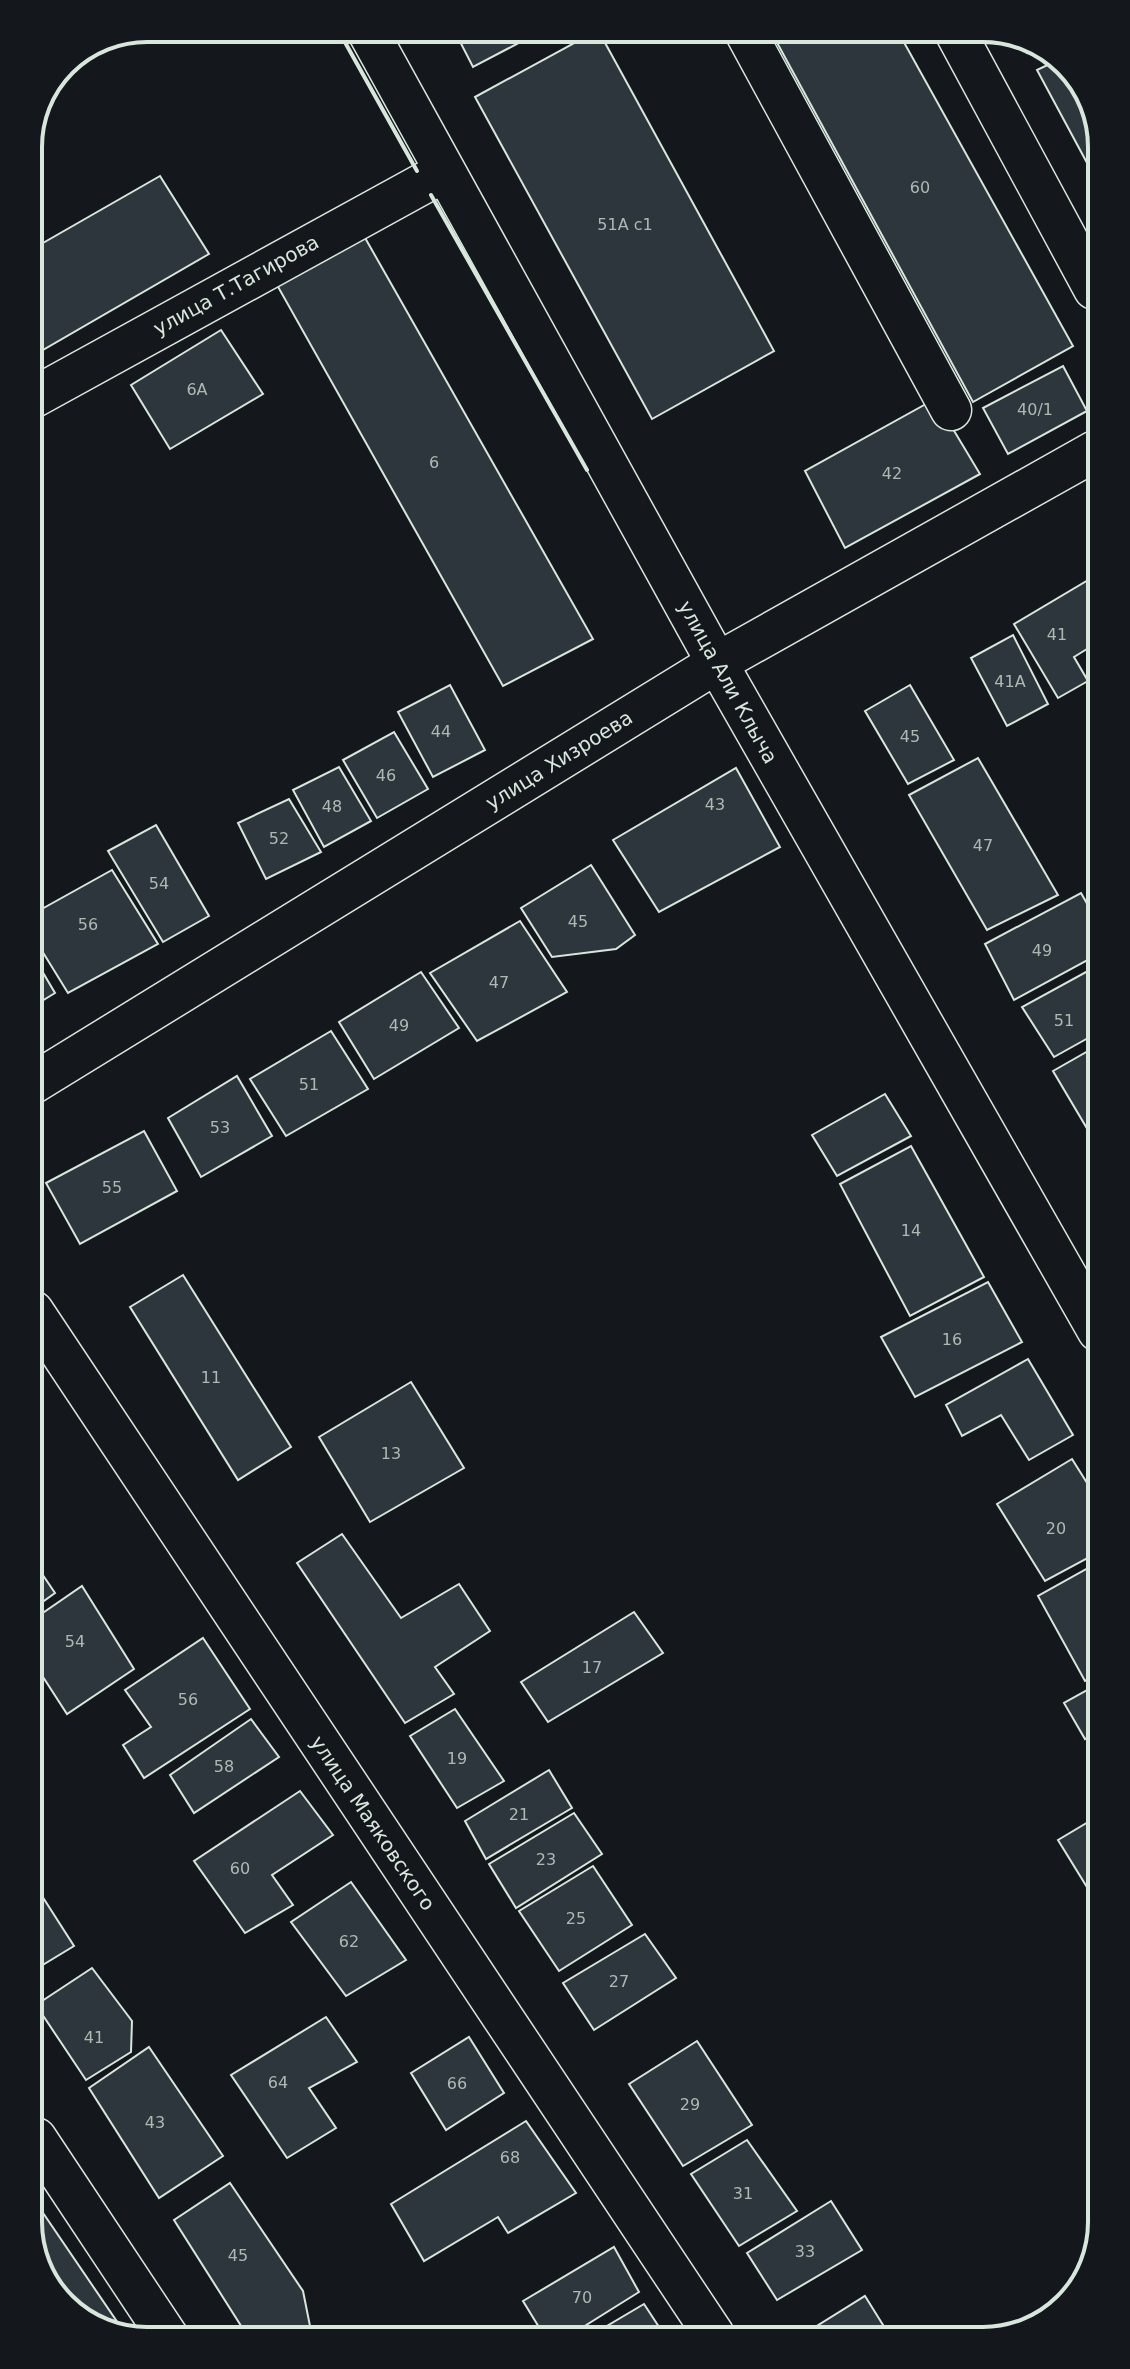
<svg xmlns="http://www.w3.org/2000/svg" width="1130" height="2369" font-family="'DejaVu Sans',sans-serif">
  <rect width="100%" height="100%" fill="#14181c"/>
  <!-- building -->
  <g fill="#2c363c" stroke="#d8e6dc" stroke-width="2">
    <polygon points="453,28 547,28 473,67"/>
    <polygon points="769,28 896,28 1073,346 973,402"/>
    <polygon points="598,30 774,351 652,419 475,97"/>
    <polygon points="1020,39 1041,47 1027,53"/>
    <polygon points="1060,59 1093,102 1093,174 1037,70"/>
    <polygon points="160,176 209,254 29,358 29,251"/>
    <polygon points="364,236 593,639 503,686 277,285"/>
    <polygon points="221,330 263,394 170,449 131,385"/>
    <polygon points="1063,366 1087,411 1008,454 983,408"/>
    <polygon points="935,399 980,474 845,548 805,471"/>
    <polygon points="1095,576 1095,644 1074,657 1088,681 1058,698 1014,624"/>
    <polygon points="1013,635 1048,704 1007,726 971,658"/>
    <polygon points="450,685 485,750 433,777 398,712"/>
    <polygon points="910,685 954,760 908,784 865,711"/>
    <polygon points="394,732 428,789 377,818 343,760"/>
    <polygon points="978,758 1058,895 987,930 909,795"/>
    <polygon points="339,767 371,821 324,847 293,790"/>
    <polygon points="736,768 780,847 659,912 613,840"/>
    <polygon points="289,799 321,852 266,879 238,823"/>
    <polygon points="156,825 209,916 163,942 108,851"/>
    <polygon points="591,865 635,935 616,949 552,957 521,908"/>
    <polygon points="112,870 158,944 68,993 31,933 31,915"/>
    <polygon points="1081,893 1097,921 1097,955 1014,1000 985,944"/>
    <polygon points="520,921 567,992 477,1041 430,973"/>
    <polygon points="32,954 55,993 32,1007"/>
    <polygon points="1097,966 1097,1033 1054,1057 1022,1007"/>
    <polygon points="421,972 459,1028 374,1079 339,1022"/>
    <polygon points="331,1031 368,1089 286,1136 250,1079"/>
    <polygon points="1097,1046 1098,1147 1053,1071"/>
    <polygon points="237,1076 272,1136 201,1177 168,1118"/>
    <polygon points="885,1094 911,1136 837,1176 812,1135"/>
    <polygon points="144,1131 177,1191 80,1244 46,1183"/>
    <polygon points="911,1146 984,1277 910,1316 840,1184"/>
    <polygon points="183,1275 291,1447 238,1480 130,1307"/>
    <polygon points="988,1282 1022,1342 915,1397 881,1337"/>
    <polygon points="1028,1359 1073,1435 1029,1460 1001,1415 962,1436 946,1405"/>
    <polygon points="411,1382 464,1468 370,1522 319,1437"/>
    <polygon points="1072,1459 1099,1502 1099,1552 1045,1581 997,1504"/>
    <polygon points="342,1534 401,1618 459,1584 490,1631 435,1667 454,1694 405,1723 297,1563"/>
    <polygon points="34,1562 55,1593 34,1608"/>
    <polygon points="1099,1562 1100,1673 1085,1681 1038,1596"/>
    <polygon points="82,1586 134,1669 67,1714 34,1663 34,1619"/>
    <polygon points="634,1612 663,1653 548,1722 521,1682"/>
    <polygon points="203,1638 250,1709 144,1778 123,1745 151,1727 125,1690"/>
    <polygon points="1100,1683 1100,1730 1085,1739 1064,1703"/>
    <polygon points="455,1709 504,1781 457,1808 410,1736"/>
    <polygon points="251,1719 279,1757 194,1813 170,1775"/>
    <polygon points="549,1770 572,1808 486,1859 465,1821"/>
    <polygon points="300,1791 333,1835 272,1875 293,1905 245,1933 194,1861"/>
    <polygon points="574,1813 602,1854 516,1908 489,1864"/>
    <polygon points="1100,1815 1101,1910 1058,1840"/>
    <polygon points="593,1866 632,1925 559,1971 519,1911"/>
    <polygon points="351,1882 406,1960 346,1996 291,1922"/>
    <polygon points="35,1885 74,1946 36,1969"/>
    <polygon points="645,1934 676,1978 594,2030 563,1983"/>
    <polygon points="92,1968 132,2021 131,2052 86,2080 36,2005"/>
    <polygon points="326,2017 357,2062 309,2088 336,2128 287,2158 231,2075"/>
    <polygon points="469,2037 504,2093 446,2130 411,2073"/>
    <polygon points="697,2041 752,2125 683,2166 629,2084"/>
    <polygon points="149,2047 223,2156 159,2198 89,2088"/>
    <polygon points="526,2121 576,2193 508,2233 498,2217 424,2261 391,2204"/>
    <polygon points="747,2140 797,2211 739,2246 691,2174"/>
    <polygon points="230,2183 303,2291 311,2331 298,2339 250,2340 174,2220"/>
    <polygon points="831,2201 862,2250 777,2300 747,2253"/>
    <polygon points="39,2207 120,2326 112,2331 75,2317 37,2267"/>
    <polygon points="614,2247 639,2292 567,2337 545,2337 523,2301"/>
    <polygon points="865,2296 888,2333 804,2334"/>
    <polygon points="644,2304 665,2336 590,2336"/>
  </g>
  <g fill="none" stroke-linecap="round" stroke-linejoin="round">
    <defs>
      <g id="street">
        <polyline points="366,28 717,663 1098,1331"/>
        <polyline points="743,28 951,410"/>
        <polyline points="953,28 1094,289"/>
        <polyline points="29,400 444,172"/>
        <polyline points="32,1084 717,663 1095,451"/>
        <polyline points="33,1311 714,2335"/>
        <polyline points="36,2138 170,2340"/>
      </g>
    </defs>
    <!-- street casing -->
    <use href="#street" stroke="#d8e6dc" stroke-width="43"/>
    <!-- street -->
    <use href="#street" stroke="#14181c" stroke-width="40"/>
    <!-- wall -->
    <g stroke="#d8e6dc" stroke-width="4">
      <polyline points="337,28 417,171"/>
      <polyline points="431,195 587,470"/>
    </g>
  </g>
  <g text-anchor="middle" stroke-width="6" stroke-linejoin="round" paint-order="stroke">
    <!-- number labels -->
    <g font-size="16" fill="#adbab4">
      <text x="920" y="193">60</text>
      <text x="625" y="230">51А с1</text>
      <text x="197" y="395">6А</text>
      <text x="1035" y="415">40/1</text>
      <text x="434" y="468">6</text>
      <text x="892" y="479">42</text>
      <text x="1057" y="640">41</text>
      <text x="1010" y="687">41А</text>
      <text x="441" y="737">44</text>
      <text x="910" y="742">45</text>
      <text x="386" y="781">46</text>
      <text x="715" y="810">43</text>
      <text x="332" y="812">48</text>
      <text x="279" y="844">52</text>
      <text x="983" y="851">47</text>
      <text x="159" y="889">54</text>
      <text x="578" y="927">45</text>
      <text x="88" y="930">56</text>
      <text x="1042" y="956">49</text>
      <text x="499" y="988">47</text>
      <text x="1064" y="1026">51</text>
      <text x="399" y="1031">49</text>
      <text x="309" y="1090">51</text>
      <text x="220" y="1133">53</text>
      <text x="112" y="1193">55</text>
      <text x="911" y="1236">14</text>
      <text x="952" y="1345">16</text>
      <text x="211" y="1383">11</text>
      <text x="391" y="1459">13</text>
      <text x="1056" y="1534">20</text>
      <text x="75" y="1647">54</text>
      <text x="592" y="1673">17</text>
      <text x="188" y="1705">56</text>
      <text x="457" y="1764">19</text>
      <text x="224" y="1772">58</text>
      <text x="519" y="1820">21</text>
      <text x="546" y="1865">23</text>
      <text x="240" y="1874">60</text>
      <text x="576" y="1924">25</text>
      <text x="349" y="1947">62</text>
      <text x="619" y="1987">27</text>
      <text x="94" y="2043">41</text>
      <text x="278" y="2088">64</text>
      <text x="457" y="2089">66</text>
      <text x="690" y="2110">29</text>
      <text x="155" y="2128">43</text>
      <text x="510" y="2163">68</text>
      <text x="743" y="2199">31</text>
      <text x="805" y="2257">33</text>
      <text x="238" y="2261">45</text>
      <text x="582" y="2303">70</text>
    </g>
    <!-- street labels -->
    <g font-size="20" fill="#d8e6dc" stroke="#14181c">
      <text transform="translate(236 285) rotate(-29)" y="7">улица Т.Тагирова</text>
      <text transform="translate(728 682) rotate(61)" y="7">улица Али Клыча</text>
      <text transform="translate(559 760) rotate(-32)" y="7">улица Хизроева</text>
      <text transform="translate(373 1823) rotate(56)" y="7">улица Маяковского</text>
    </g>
  </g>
  <!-- crop -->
  <path d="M0 0H1130V2369H0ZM147 42H983A105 105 0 0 1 1088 147V2222A105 105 0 0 1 983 2327H147A105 105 0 0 1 42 2222V147A105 105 0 0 1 147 42Z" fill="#14181c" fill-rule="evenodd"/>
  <path fill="none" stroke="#d8e6dc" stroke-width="4" d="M147 42H983A105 105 0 0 1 1088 147V2222A105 105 0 0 1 983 2327H147A105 105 0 0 1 42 2222V147A105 105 0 0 1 147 42Z"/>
</svg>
